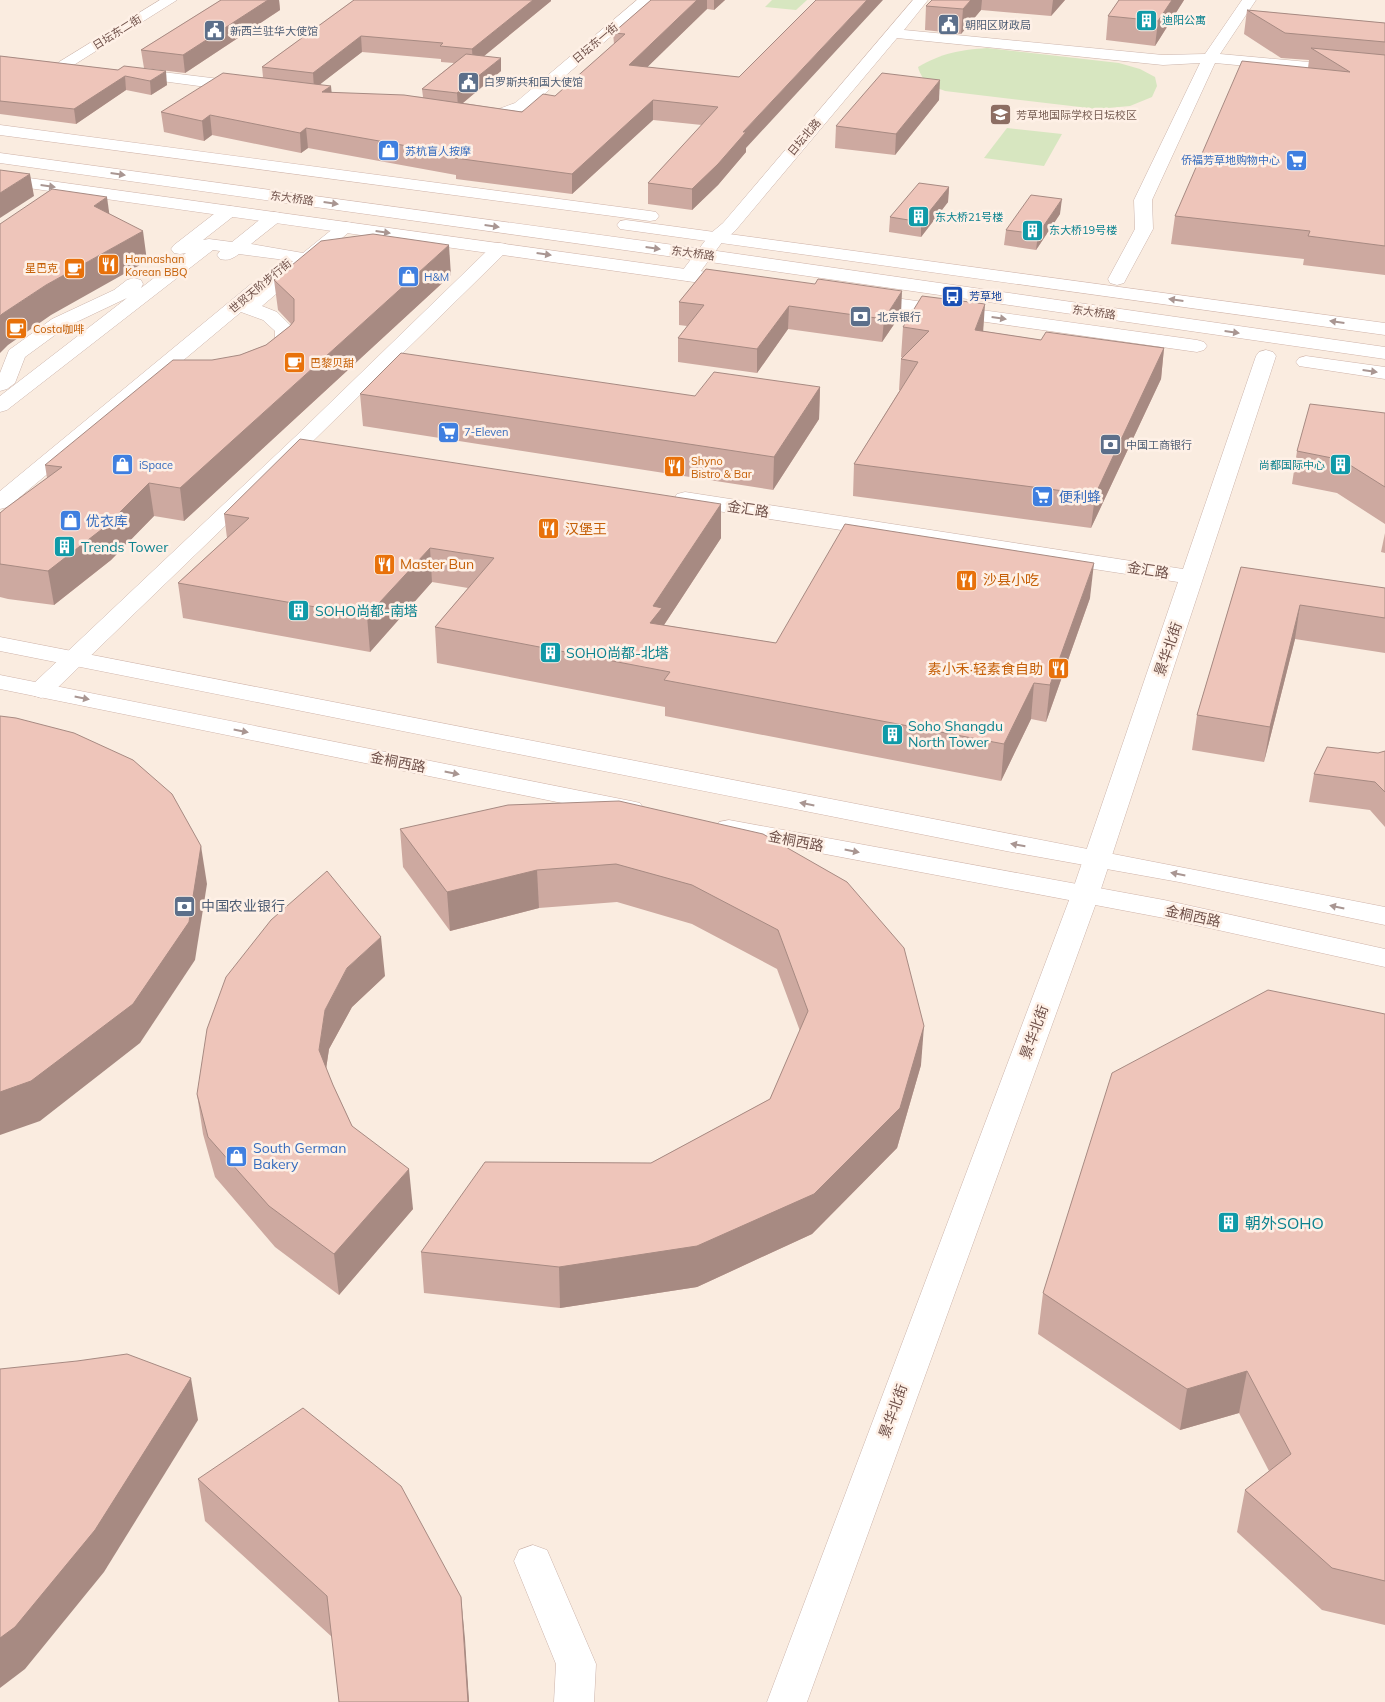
<svg xmlns="http://www.w3.org/2000/svg" width="1385" height="1702" font-family="Mulish,'Noto Sans SC',sans-serif">
  <rect width="100%" height="100%" fill="#faece0"/>
  <!-- green -->
  <g fill="#d7e6c0">
    <polygon points="772,0 807,0 796,10 765,7"/>
    <path d="M987 48 1119 63 1140 69 1155 77 1157 86 1152 97 1130 106 1097 109 945 91C932 86 922 82 918 67 942 53 960 50 987 48Z"/>
    <polygon points="1007,128 1062,134 1044,166 984,158"/>
  </g>
  <g fill="none" stroke-linecap="round" stroke-linejoin="round">
    <defs>
      <g id="street">
        <polygon points="160,0 177,0 69,68 59,68 56,65 59,62"/>
        <polygon points="637,0 653,0 527,109 498,120 467,118 465,115 467,112 496,110 515,103"/>
        <polygon points="913,0 928,0 904,30 1163,55 1205,54 1242,0 1256,0 1220,54 1385,69 1385,79 1215,63 1152,200 1153,229 1126,279 1124,283 1117,285 1110,283 1108,279 1135,229 1134,200 1200,63 1163,65 897,38 735,231 723,241 695,279 688,281 681,279 679,275 711,233 723,223"/>
        <polygon points="130,68 244,82 250,84 252,87 250,90 244,92 124,76 122,73 124,70"/>
        <path d="M229 206 235 207 238 211 235 215 203 240 209 239 232 242 268 213 274 212 280 213 283 217 280 221 251 244 303 253 340 223 346 222 352 223 355 227 262 306 277 312 295 330C295 336 296 344 295 351 293 362 275 368 265 365L262 361 275 350V331L263 320 241 312 8 507 0 509V491L251 284 258 282 265 284 293 261 239 254C232 259 228 261 220 259L217 255 220 251 213 250 7 410 0 412V396L127 298 66 327 25 357 15 383 7 389 0 391V373L9 350 52 319 114 290 127 280 134 278 141 280 143 284 141 288 186 253 180 254 174 253 171 249 174 245 223 207Z"/>
        <polygon points="500,243 506,244 509,248 506,252 310,444 50,695 41,698 32,695 28,690 32,685 296,436 494,244"/>
        <polygon points="1266,350 1273,352 1276,356 1099,895 807,1702 767,1702 1071,895 1178,582 685,506 677,504 674,499 677,494 685,492 1183,569 1256,356 1259,352"/>
        <polygon points="533,1545 547,1550 596,1664 594,1702 554,1702 556,1664 514,1561 519,1550"/>
      </g>
      <g id="secondary">
        <polygon points="0,125 650,211 656,212 659,216 656,220 650,221 0,135"/>
        <polygon points="0,153 703,249 1385,347 1385,359 703,261 0,163"/>
        <polygon points="0,174 736,276 743,278 745,282 743,286 736,288 0,184"/>
        <polygon points="626,220 1385,323 1385,335 620,229 617,225 620,221"/>
        <polygon points="866,294 1197,340 1204,342 1207,346 1204,350 1197,352 859,304 856,300 859,296"/>
        <polygon points="1306,356 1385,367 1385,379 1299,366 1296,362 1299,358"/>
        <polygon points="0,637 1385,907 1385,925 1179,882 1006,851 0,651"/>
        <polygon points="0,675 631,801 640,803 644,809 640,815 631,817 0,689"/>
        <polygon points="729,820 1164,900 1385,949 1385,967 1164,918 719,834 715,828 719,822"/>
      </g>
    </defs>
    <!-- street casing -->
    <use href="#street" stroke="#ccb4ab" stroke-width="1"/>
    <!-- secondary casing -->
    <use href="#secondary" stroke="#cfb3a9" stroke-width="1"/>
    <!-- street -->
    <use href="#street" fill="#fff" fill-rule="evenodd"/>
    <!-- secondary -->
    <use href="#secondary" fill="#fff" fill-rule="evenodd"/>
  </g>
  <!-- wall -->
  <g fill="#cda9a0" fill-rule="evenodd">
    <polygon points="221,0 279,0 280,10 185,73 144,68 141,50"/>
    <path d="M354 0H551V1L484 56 501 71 463 103 522 112 555 96 614 44 613 33 651 0H725L714 10 707 9 647 67 739 77 746 152 718 185 692 210 648 204V183L702 125 653 120 572 194 456 179V175L308 148 301 153 212 135 204 141 164 132 161 112 263 77 262 67ZM362 52 441 59V62L454 63 422 89 423 97 332 93 320 84Z"/>
    <polygon points="932,0 1065,0 1051,16 981,10 961,34 925,30 926,6"/>
    <polygon points="1119,0 1184,0 1155,46 1106,40 1108,16"/>
    <polygon points="1247,10 1385,23 1385,275 1303,265 1304,259 1171,244 1175,216 1308,68 1309,60 1281,58 1244,34"/>
    <polygon points="0,56 118,70 167,85 151,95 126,90 76,124 0,114"/>
    <polygon points="939,100 895,155 835,148 836,126"/>
    <polygon points="949,187 948,202 921,237 889,232 890,217"/>
    <polygon points="1060,214 1036,250 1004,245 1006,230"/>
    <polygon points="706,269 901,314 882,342 788,329 757,373 678,362 678,338 687,326 679,325 679,302"/>
    <polygon points="451,275 184,521 154,516 111,560 54,605 8,599 0,597 0,513 47,478 45,465 240,355 266,345 290,326 291,324 278,310 274,280"/>
    <polygon points="903,327 983,331 1041,340 1164,348 1161,379 1091,528 853,496 854,464 900,390 899,390 901,359 903,358 901,357"/>
    <polygon points="820,387 819,419 773,490 363,426 360,394 695,396"/>
    <polygon points="1385,413 1385,524 1337,493 1292,484 1297,451"/>
    <polygon points="721,504 721,538 664,625 776,643 1090,598 1046,722 1031,719 1001,781 665,716 665,707 437,663 435,627 468,588 432,582 370,652 183,618 178,583 227,538 224,514"/>
    <polygon points="1385,533 1385,553 1381,552"/>
    <polygon points="1241,567 1385,588 1385,653 1295,639 1264,762 1192,750 1197,715"/>
    <polygon points="1385,751 1385,827 1370,810 1309,802 1314,774"/>
    <polygon points="400,829 763,834 921,1065 897,1148 812,1234 697,1287 560,1308 424,1293 421,1252 651,1163 770,1099 800,1031 777,969 692,924 617,902 539,908 450,931 403,867"/>
    <polygon points="385,976 352,1007 329,1049 326,1069 333,1085 352,1126 413,1209 339,1295 275,1247 215,1177 203,1134 197,1094"/>
    <polygon points="1385,1014 1385,1625 1322,1610 1237,1532 1245,1490 1269,1471 1239,1413 1180,1430 1038,1334 1043,1293"/>
    <polygon points="198,1479 461,1597 469,1702 339,1702 332,1637 205,1521"/>
  </g>
  <!-- shaded-wall -->
  <g fill="#a78a82">
    <polygon points="268,0 279,0 280,10 185,73 183,55"/>
    <polygon points="533,0 551,0 551,1 473,65 472,49"/>
    <polygon points="697,0 707,0 707,9 630,84 629,65"/>
    <polygon points="714,0 725,0 714,10"/>
    <polygon points="867,0 883,0 746,148 746,152 718,185 692,210 692,189 743,132"/>
    <polygon points="971,0 982,0 981,10 961,34 963,9"/>
    <polygon points="1053,0 1065,0 1051,16"/>
    <polygon points="1172,0 1184,0 1155,46 1158,21"/>
    <polygon points="361,36 362,52 314,89 313,73"/>
    <polygon points="501,58 501,71 458,107 457,93"/>
    <polygon points="166,71 167,85 151,95 150,81"/>
    <polygon points="125,76 126,90 76,124 74,109"/>
    <polygon points="940,80 939,100 895,155 896,134"/>
    <polygon points="331,86 333,106 322,92"/>
    <polygon points="653,100 653,120 572,194 572,174"/>
    <polygon points="210,115 212,135 204,141 202,121"/>
    <polygon points="306,128 308,148 301,153 300,133"/>
    <polygon points="30,174 34,196 0,218 0,193"/>
    <polygon points="949,187 948,202 921,237 921,222"/>
    <polygon points="107,197 111,226 94,206"/>
    <polygon points="1062,199 1060,214 1036,250 1038,234"/>
    <polygon points="143,231 147,261 51,315 8,345 0,353 0,316 2,314 46,285"/>
    <polygon points="449,245 451,275 184,521 180,488"/>
    <polygon points="902,291 901,314 882,342 884,319"/>
    <polygon points="985,304 983,334 975,330"/>
    <polygon points="789,306 788,329 757,373 757,349"/>
    <polygon points="1164,348 1161,379 1091,528 1095,495"/>
    <polygon points="820,387 819,419 773,490 774,457"/>
    <polygon points="149,483 154,516 111,560 54,605 48,571"/>
    <polygon points="721,504 721,538 662,628 650,623 653,606"/>
    <polygon points="430,548 432,582 370,652 367,616"/>
    <polygon points="1094,563 1090,598 1046,722 1050,685"/>
    <polygon points="1300,605 1295,639 1264,762 1270,727"/>
    <polygon points="1034,683 1031,719 1001,781 1004,744"/>
    <polygon points="201,846 207,884 195,960 140,1043 40,1121 0,1135 0,1092"/>
    <polygon points="537,870 539,908 450,931 447,892"/>
    <polygon points="381,937 385,976 352,1007 329,1049 323,1089 319,1050 325,1010 347,968"/>
    <polygon points="924,1026 921,1065 897,1148 812,1234 697,1287 560,1308 559,1267"/>
    <polygon points="409,1169 413,1209 339,1295 334,1254"/>
    <polygon points="1247,1371 1239,1413 1180,1430 1187,1389"/>
    <polygon points="191,1378 198,1420 104,1572 25,1669 0,1688 0,1638"/>
    <polygon points="461,1597 465,1639 469,1702 468,1702"/>
  </g>
  <!-- building -->
  <g fill="#eec5ba" stroke="#a78a82">
    <polygon points="221,0 268,0 183,55 141,50"/>
    <polygon points="354,0 533,0 472,49 440,46 443,43 361,36 313,73 262,67"/>
    <polygon points="651,0 697,0 629,65 739,77 816,0 867,0 743,132 746,132 718,164 692,189 648,183 718,107 653,100 572,174 455,158 458,155 306,128 300,133 210,115 202,121 161,112 223,73 331,86 322,92 404,95 522,112 543,94 555,96 625,34 613,33"/>
    <polygon points="932,0 971,0 963,9 926,6"/>
    <polygon points="1119,0 1172,0 1158,21 1108,16"/>
    <polygon points="1247,10 1385,23 1385,42 1285,33"/>
    <polygon points="1311,48 1385,55 1385,246 1308,236 1310,231 1175,216 1242,61 1350,72"/>
    <polygon points="466,54 501,58 457,93 422,89"/>
    <polygon points="0,56 118,70 124,66 166,71 150,81 125,76 74,109 0,101"/>
    <polygon points="882,73 940,80 896,134 836,126"/>
    <polygon points="0,170 30,174 0,193"/>
    <polygon points="919,183 949,187 921,222 890,217"/>
    <polygon points="52,189 107,197 94,206 143,231 46,285 2,314 0,316 0,224"/>
    <polygon points="1031,195 1062,199 1038,234 1006,230"/>
    <polygon points="373,234 449,245 180,488 149,483 106,526 48,571 0,564 0,513 6,508 62,467 45,465 173,360 212,360 240,355 266,345 290,326 294,321 294,299 274,280 321,241"/>
    <polygon points="706,269 815,284 818,279 902,291 884,319 789,306 757,349 678,338 704,305 679,302"/>
    <polygon points="922,296 985,304 975,330 1041,340 1046,332 1164,348 1095,495 854,464 918,362 901,359 929,331 903,327"/>
    <polygon points="401,353 695,396 714,372 820,387 774,457 360,394"/>
    <polygon points="1310,404 1385,413 1385,487 1342,460 1297,451"/>
    <polygon points="300,439 721,504 653,606 662,608 650,623 776,643 845,524 1094,563 1050,685 1034,683 1004,744 664,680 670,672 435,627 494,558 430,548 367,616 178,583 249,518 224,514"/>
    <polygon points="1241,567 1385,588 1385,618 1300,605 1270,727 1197,715"/>
    <polygon points="0,716 16,718 74,733 133,760 172,794 201,846 189,922 133,1004 31,1081 0,1092"/>
    <polygon points="1327,747 1378,753 1385,751 1385,792 1375,782 1314,774"/>
    <polygon points="619,801 763,834 847,882 904,948 924,1026 900,1108 814,1194 697,1246 559,1267 421,1252 485,1162 651,1163 770,1099 808,1011 778,930 692,885 616,864 537,870 447,892 400,829 508,805"/>
    <polygon points="327,871 381,937 347,968 325,1010 319,1050 333,1085 352,1126 409,1169 334,1254 269,1206 208,1137 197,1094 207,1029 226,977 271,920"/>
    <polygon points="1268,990 1385,1014 1385,1581 1332,1568 1245,1490 1291,1454 1247,1371 1187,1389 1043,1293 1112,1073"/>
    <polygon points="127,1354 191,1378 95,1530 15,1627 0,1638 0,1369 77,1361"/>
    <polygon points="303,1408 401,1486 461,1597 468,1702 339,1702 327,1596 198,1479"/>
  </g>
  <!-- one-way arrows -->
  <defs><path id="oneway-solid" d="M-6-.8H1V-3.2L6.5 0L1 3.2V.8H-6Z" transform="scale(1.25)"/></defs>
  <g fill="#a99692">
    <use href="#oneway-solid" transform="translate(118 174) rotate(8)"/>
    <use href="#oneway-solid" transform="translate(48 186) rotate(8)"/>
    <use href="#oneway-solid" transform="translate(331 203) rotate(8)"/>
    <use href="#oneway-solid" transform="translate(492 226) rotate(8)"/>
    <use href="#oneway-solid" transform="translate(383 232) rotate(8)"/>
    <use href="#oneway-solid" transform="translate(653 248) rotate(8)"/>
    <use href="#oneway-solid" transform="translate(544 254) rotate(8)"/>
    <use href="#oneway-solid" transform="translate(1176 300) rotate(-172)"/>
    <use href="#oneway-solid" transform="translate(999 318) rotate(8)"/>
    <use href="#oneway-solid" transform="translate(1337 322) rotate(-172)"/>
    <use href="#oneway-solid" transform="translate(1232 332) rotate(8)"/>
    <use href="#oneway-solid" transform="translate(1370 371) rotate(8)"/>
    <use href="#oneway-solid" transform="translate(82 698) rotate(11)"/>
    <use href="#oneway-solid" transform="translate(241 731) rotate(11)"/>
    <use href="#oneway-solid" transform="translate(452 773) rotate(11)"/>
    <use href="#oneway-solid" transform="translate(807 804) rotate(-169)"/>
    <use href="#oneway-solid" transform="translate(1018 845) rotate(-170)"/>
    <use href="#oneway-solid" transform="translate(852 851) rotate(11)"/>
    <use href="#oneway-solid" transform="translate(1178 874) rotate(-169)"/>
    <use href="#oneway-solid" transform="translate(1337 907) rotate(-168)"/>
  </g>
  <!-- icons -->
  <defs>
    <symbol id="building-square" viewBox="-11 -11 22 22"><rect x="-9" y="-9" width="18" height="18" rx="4" fill="#0f9aa8" stroke="#fef0e6"/><path d="M-4-6H4V6H1V3H-1V6H-4ZM-2.5-4.3h1.7v1.8h-1.7ZM.8-4.3h1.7v1.8H.8ZM-2.5-1h1.7V.8h-1.7ZM.8-1h1.7V.8H.8Z" fill="#fff"/></symbol>
    <symbol id="civic-square" viewBox="-11 -11 22 22"><rect x="-9" y="-9" width="18" height="18" rx="4" fill="#5c6f8a" stroke="#fef0e6"/><path d="M-.6-6.5H3V-4.5H.6V-3L4-1V1h2V6H-6V1h2V-1L-.6-3ZM-1.2 2.5V6h2.4V2.5Z" fill="#fff"/></symbol>
    <symbol id="school-square" viewBox="-11 -11 22 22"><rect x="-9" y="-9" width="18" height="18" rx="4" fill="#8d6e63" stroke="#fef0e6"/><path d="M0-5L7-2L0 1L-7-2ZM-4 1L0 2.5L4 1V4Q0 6-4 4Z" fill="#fff"/></symbol>
    <symbol id="shop-square" viewBox="-11 -11 22 22"><rect x="-9" y="-9" width="18" height="18" rx="4" fill="#3f7fe0" stroke="#fef0e6"/><path d="M-5-2.5h2.3a2.7 3.5 0 0 1 5.4 0H5L5.5 6h-11ZM-1.5-2.5h3a1.5 2.3 0 0 0-3 0Z" fill="#fff"/></symbol>
    <symbol id="supermarket-square" viewBox="-11 -11 22 22"><rect x="-9" y="-9" width="18" height="18" rx="4" fill="#3f7fe0" stroke="#fef0e6"/><path d="M-6-5.5h2.5l.6 2H6L4.5 2H-2.5L-4.4-4H-6ZM-1.5 3.2a1.3 1.3 0 1 0 .1 0ZM3 3.2a1.3 1.3 0 1 0 .1 0Z" fill="#fff"/></symbol>
    <symbol id="restaurant-square" viewBox="-11 -11 22 22"><rect x="-9" y="-9" width="18" height="18" rx="4" fill="#e8710a" stroke="#fef0e6"/><path d="M-5-6h1v4h1v-4h1v4h1v-4h1v5L-1.5 .5V6h-2V.5L-5-1ZM5-6V6H3V1.5H1.5Q1.5-4 5-6Z" fill="#fff"/></symbol>
    <symbol id="cafe-square" viewBox="-11 -11 22 22"><rect x="-9" y="-9" width="18" height="18" rx="4" fill="#e8710a" stroke="#fef0e6"/><path d="M-5.5-4.5H6V0H3Q3 3.5 0 3.5H-2.5Q-5.5 3.5-5.5 0ZM3-3.2v2h1.7v-2ZM-6 4.5H4V6H-6Z" fill="#fff"/></symbol>
    <symbol id="bus-square" viewBox="-11 -11 22 22"><rect x="-9" y="-9" width="18" height="18" rx="4" fill="#1a4fb4" stroke="#fef0e6"/><path d="M-5-6H5V4H4V6H2V4H-2V6H-4V4H-5ZM-3.5-4V0h7V-4ZM-3.5 1.2v1.5H-2V1.2ZM2 1.2v1.5H3.5V1.2Z" fill="#fff"/></symbol>
    <symbol id="bank-square" viewBox="-11 -11 22 22"><rect x="-9" y="-9" width="18" height="18" rx="4" fill="#5c6f8a" stroke="#fef0e6"/><path d="M-6-4H6V4H-6ZM0-2.3a2.3 2.3 0 1 0 0 4.6a2.3 2.3 0 1 0 0-4.6Z" fill="#fff"/></symbol>
  </defs>
  <g fill-rule="evenodd">
    <use href="#building-square" x="1134" y="8" width="25" height="25"/>
    <use href="#civic-square" x="936" y="12" width="25" height="25"/>
    <use href="#civic-square" x="202" y="18" width="25" height="25"/>
    <use href="#civic-square" x="456" y="70" width="25" height="25"/>
    <use href="#school-square" x="988" y="102" width="25" height="25"/>
    <use href="#shop-square" x="376" y="138" width="25" height="25"/>
    <use href="#supermarket-square" x="1284" y="148" width="25" height="25"/>
    <use href="#building-square" x="906" y="204" width="25" height="25"/>
    <use href="#building-square" x="1020" y="218" width="25" height="25"/>
    <use href="#restaurant-square" x="96" y="252" width="25" height="25"/>
    <use href="#cafe-square" x="62" y="256" width="25" height="25"/>
    <use href="#shop-square" x="396" y="264" width="25" height="25"/>
    <use href="#bus-square" x="940" y="284" width="25" height="25"/>
    <use href="#bank-square" x="848" y="304" width="25" height="25"/>
    <use href="#cafe-square" x="4" y="316" width="25" height="25"/>
    <use href="#cafe-square" x="282" y="350" width="25" height="25"/>
    <use href="#supermarket-square" x="436" y="420" width="25" height="25"/>
    <use href="#bank-square" x="1098" y="432" width="25" height="25"/>
    <use href="#shop-square" x="110" y="452" width="25" height="25"/>
    <use href="#building-square" x="1328" y="452" width="25" height="25"/>
    <use href="#restaurant-square" x="662" y="454" width="25" height="25"/>
    <use href="#supermarket-square" x="1030" y="484" width="25" height="25"/>
    <use href="#shop-square" x="58" y="508" width="25" height="25"/>
    <use href="#restaurant-square" x="536" y="516" width="25" height="25"/>
    <use href="#building-square" x="52" y="534" width="25" height="25"/>
    <use href="#restaurant-square" x="372" y="552" width="25" height="25"/>
    <use href="#restaurant-square" x="954" y="568" width="25" height="25"/>
    <use href="#building-square" x="286" y="598" width="25" height="25"/>
    <use href="#building-square" x="538" y="640" width="25" height="25"/>
    <use href="#restaurant-square" x="1046" y="656" width="25" height="25"/>
    <use href="#building-square" x="880" y="722" width="25" height="25"/>
    <use href="#bank-square" x="172" y="894" width="25" height="25"/>
    <use href="#shop-square" x="224" y="1144" width="25" height="25"/>
    <use href="#building-square" x="1216" y="1210" width="25" height="25"/>
  </g>
  <g text-anchor="middle" stroke-width="5" stroke-linejoin="round" paint-order="stroke">
    <!-- far-culture labels -->
    <g font-size="11" fill="#0d838f" stroke="#fef0e6" text-anchor="start">
      <text x="1162" y="24">迪阳公寓</text>
      <text x="935" y="221">东大桥21号楼</text>
      <text x="1049" y="234">东大桥19号楼</text>
      <text x="1325" y="469" text-anchor="end">尚都国际中心</text>
    </g>
    <!-- far-service labels -->
    <g font-size="11" fill="#4e5e75" stroke="#fef0e6" text-anchor="start">
      <text x="965" y="29">朝阳区财政局</text>
      <text x="230" y="35">新西兰驻华大使馆</text>
      <text x="484" y="86">白罗斯共和国大使馆</text>
      <text x="877" y="321">北京银行</text>
      <text x="1126" y="449">中国工商银行</text>
    </g>
    <!-- far-street labels -->
    <g font-size="11" fill="#6f5049" stroke="#fef0e6">
      <text transform="translate(117 32) rotate(-32)" y="4">日坛东二街</text>
      <text transform="translate(595 43) rotate(-40)" y="4">日坛东一街</text>
      <text transform="translate(804 137) rotate(-50)" y="4">日坛北路</text>
      <text transform="translate(292 198) rotate(8)" y="4">东大桥路</text>
      <text transform="translate(693 253) rotate(8)" y="4">东大桥路</text>
      <text transform="translate(260 286) rotate(-40)" y="4">世贸天阶步行街</text>
      <text transform="translate(1094 312) rotate(8)" y="4">东大桥路</text>
    </g>
    <!-- far-education labels -->
    <g font-size="11" fill="#785e54" stroke="#fef0e6" text-anchor="start">
      <text x="1016" y="119">芳草地国际学校日坛校区</text>
    </g>
    <!-- far-shop labels -->
    <g font-size="11" fill="#366cbe" stroke="#fef0e6" text-anchor="start">
      <text x="405" y="155">苏杭盲人按摩</text>
      <text x="1280" y="164" text-anchor="end">侨福芳草地购物中心</text>
      <text x="424" y="281">H&amp;M</text>
      <text x="464" y="436">7-Eleven</text>
      <text x="139" y="469">iSpace</text>
    </g>
    <!-- far-food labels -->
    <g font-size="11" fill="#c56008" stroke="#fef0e6" text-anchor="start">
      <text x="125" y="263">Hannashan<tspan x="125" dy="13">Korean BBQ</tspan></text>
      <text x="58" y="272" text-anchor="end">星巴克</text>
      <text x="33" y="333">Costa咖啡</text>
      <text x="310" y="367">巴黎贝甜</text>
      <text x="691" y="465">Shyno<tspan x="691" dy="13">Bistro &amp; Bar</tspan></text>
    </g>
    <!-- far-transit labels -->
    <g font-size="11" fill="#164399" stroke="#fef0e6" text-anchor="start">
      <text x="969" y="300">芳草地</text>
    </g>
    <!-- shop labels -->
    <g font-size="14" fill="#366cbe" stroke="#fef0e6" text-anchor="start">
      <text x="1059" y="502">便利蜂</text>
      <text x="86" y="526">优衣库</text>
      <text x="253" y="1153">South German<tspan x="253" dy="16">Bakery</tspan></text>
    </g>
    <!-- street labels -->
    <g font-size="14" fill="#6f5049" stroke="#fef0e6">
      <text transform="translate(748 509) rotate(9)" y="5">金汇路</text>
      <text transform="translate(1148 570) rotate(9)" y="5">金汇路</text>
      <text transform="translate(1168 649) rotate(-71)" y="5">景华北街</text>
      <text transform="translate(398 762) rotate(11)" y="5">金桐西路</text>
      <text transform="translate(796 841) rotate(11)" y="5">金桐西路</text>
      <text transform="translate(1193 916) rotate(12)" y="5">金桐西路</text>
      <text transform="translate(1034 1032) rotate(-70)" y="5">景华北街</text>
      <text transform="translate(893 1411) rotate(-70)" y="5">景华北街</text>
    </g>
    <!-- food labels -->
    <g font-size="14" fill="#c56008" stroke="#fef0e6" text-anchor="start">
      <text x="565" y="534">汉堡王</text>
      <text x="400" y="569">Master Bun</text>
      <text x="983" y="585">沙县小吃</text>
      <text x="1043" y="674" text-anchor="end">素小禾·轻素食自助</text>
    </g>
    <!-- culture labels -->
    <g font-size="14" fill="#0d838f" stroke="#fef0e6" text-anchor="start">
      <text x="81" y="552">Trends Tower</text>
      <text x="315" y="616">SOHO尚都-南塔</text>
      <text x="566" y="658">SOHO尚都-北塔</text>
      <text x="908" y="731">Soho Shangdu<tspan x="908" dy="16">North Tower</tspan></text>
    </g>
    <!-- service labels -->
    <g font-size="14" fill="#4e5e75" stroke="#fef0e6" text-anchor="start">
      <text x="201" y="911">中国农业银行</text>
    </g>
    <!-- near-culture labels -->
    <g font-size="16" fill="#0d838f" stroke="#fef0e6" text-anchor="start">
      <text x="1245" y="1229">朝外SOHO</text>
    </g>
  </g>
</svg>
